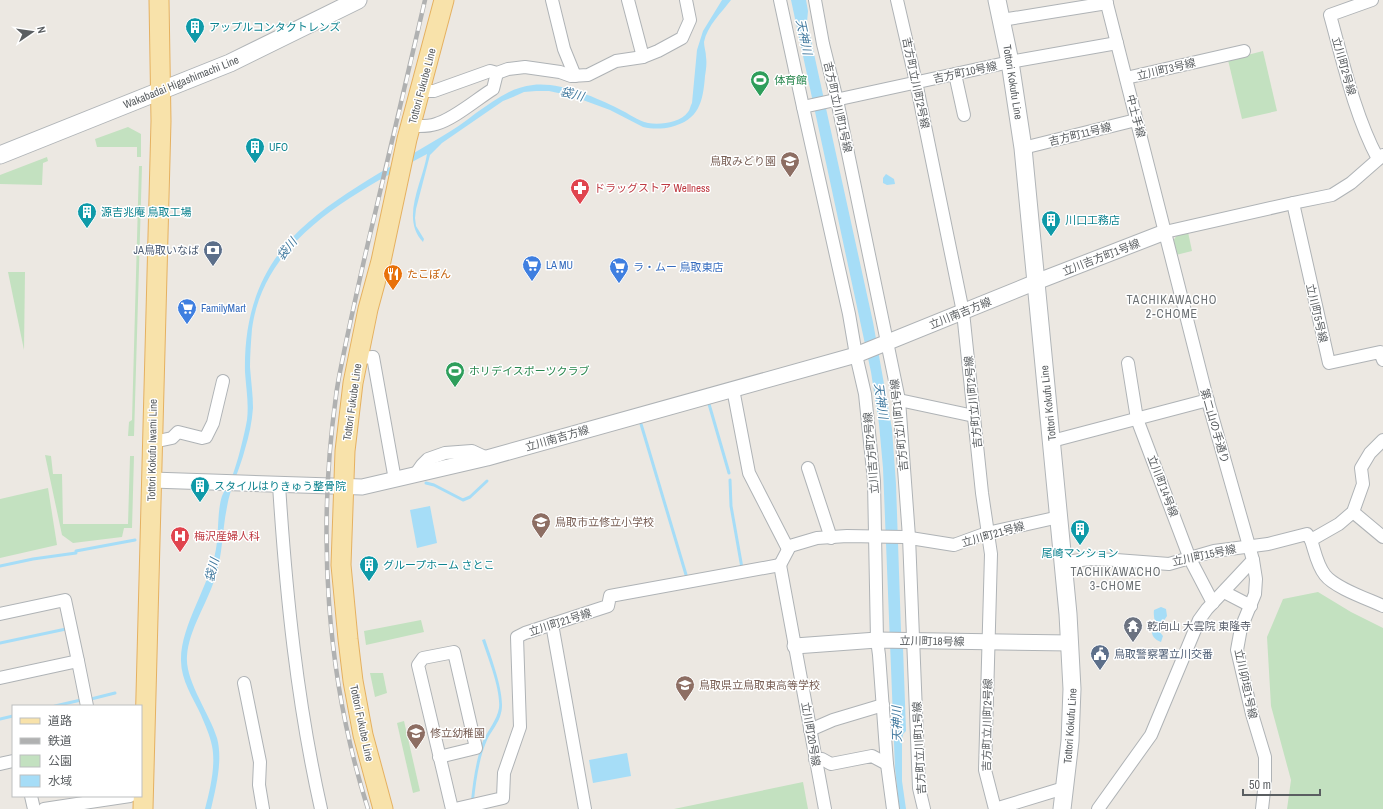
<svg xmlns="http://www.w3.org/2000/svg" width="1383" height="809" font-family="'Archivo Narrow','Noto Sans JP',sans-serif">
  <rect width="100%" height="100%" fill="#ece8e2"/>
  <!-- green -->
  <g fill="#c3e1c0">
    <polygon points="1263,51 1277,111 1242,119 1228,60"/>
    <polygon points="128,127 141,134 141,157 137,157 137,147 97,147 95,139"/>
    <polygon points="47,157 48,161 43,163 42,185 0,184 0,175"/>
    <polygon points="139,166 142,166 134,436 128,436 129,422 132,420"/>
    <polygon points="1188,232 1192,251 1176,255 1173,241 1177,235"/>
    <polygon points="8,272 25,272 24,350"/>
    <polygon points="45,455 51,456 53,474 62,474 63,524 128,524 130,456 134,456 132,528 124,528 122,537 73,543 62,535"/>
    <polygon points="48,488 57,545 0,558 0,499"/>
    <polygon points="1318,592 1351,612 1383,628 1383,809 1287,809 1291,780 1271,706 1267,637 1283,599"/>
    <polygon points="421,620 424,632 366,645 364,631"/>
    <polygon points="370,673 383,673 387,693 375,697"/>
    <polygon points="404,721 420,791 413,793 397,723"/>
    <polygon points="803,782 808,809 674,809"/>
  </g>
  <!-- water -->
  <g fill="#a6ddf7">
    <path d="M722 0H731C722 12 707 26 704 42 704 47 706 52 706 57 707 63 706 70 705 76 703 102 699 120 671 127 662 129 652 129 643 127L610 110 572 96 549 91H536L524 92 513 97 503 101 442 143 430 155 416 209 415 218 416 226 424 239 423 242C400 218 423 182 427 154 355 193 264 238 252 329 251 342 250 354 250 367 251 381 253 395 253 408 252 422 249 436 245 449 240 469 230 488 227 507 222 531 223 555 215 578 207 604 189 629 187 656 185 681 210 714 217 738 223 760 216 787 211 809H205C210 790 216 765 212 746 210 735 205 725 201 715 193 698 181 680 181 661 180 626 210 585 216 549 219 532 217 512 222 496 225 489 229 483 232 477 238 461 244 436 247 420 249 403 246 388 245 372 244 327 254 283 284 247 322 201 390 168 441 137 453 130 465 122 476 113 494 101 511 87 533 85 560 82 595 97 619 109 628 113 638 121 648 123 660 125 680 123 688 112 690 110 690 106 692 103L697 50 703 31Z"/>
    <polygon points="791,0 806,0 808,11 807,22 873,322 892,429 896,484 901,631 903,647 906,731 903,734 902,740 902,781 906,809 899,809 899,806 895,768 883,468 879,424 871,372"/>
    <polygon points="886,174 894,179 895,184 887,185 883,183 883,178"/>
    <polygon points="430,506 437,543 417,548 410,510"/>
    <path d="M1161 607 1166 609 1167 616 1161 625 1159 631 1163 636 1161 642C1155 640 1150 635 1153 629 1153 628 1154 628 1154 626 1156 622 1153 616 1154 610Z"/>
    <path d="M485 639C491 657 506 696 501 713 499 723 491 731 487 740 479 758 476 781 474 800L471 801C473 781 476 760 483 741 488 730 497 720 499 708 501 690 488 658 482 640Z"/>
    <polygon points="627,753 631,776 593,783 589,760"/>
  </g>
  <g fill="none" stroke-linecap="round" stroke-linejoin="round">
    <!-- stream -->
    <g stroke="#a6ddf7" stroke-width="3">
      <polyline points="709,404 729,473"/>
      <polyline points="641,424 687,578"/>
      <polyline points="730,480 731,506 742,568"/>
      <polyline points="426,483 434,485 463,500 470,497 487,481"/>
      <polyline points="0,566 33,559 76,553 76,551 135,540"/>
      <polyline points="0,643 66,629"/>
      <polyline points="91,699 115,693"/>
      <polyline points="55,706 81,700"/>
      <polyline points="0,719 13,716"/>
    </g>
    <defs>
      <g id="minor">
        <polyline points="552,0 564,49 575,76"/>
        <polyline points="628,0 643,57"/>
        <polyline points="780,0 803,107"/>
        <polyline points="815,0 823,44 837,100 899,400 909,537 919,788 924,809"/>
        <polyline points="897,0 916,82 963,312 982,493 991,554 985,770 995,809"/>
        <path d="M1372 0 1330 15C1343 62 1355 116 1378 159"/>
        <polyline points="1002,20 1107,3"/>
        <polyline points="955,74 964,115"/>
        <polyline points="1126,78 1244,51"/>
        <polyline points="420,91 434,91 490,71 497,73 508,69 525,67 560,72 571,76 588,75 616,61 643,57 658,51 682,38 690,20 686,0"/>
        <path d="M411 126C419 126 428 127 436 124 454 119 477 99 493 89L497 73"/>
        <polyline points="1023,148 1136,120"/>
        <polyline points="1293,203 1329,363 1380,352 1383,360"/>
        <polyline points="1165,232 1293,203 1332,195 1351,183 1383,155"/>
        <polyline points="357,358 373,357 395,480"/>
        <polyline points="1128,363 1137,419 1190,559 1213,603"/>
        <polyline points="733,389 749,473 788,549"/>
        <polyline points="899,400 974,416"/>
        <polyline points="1052,441 1208,400"/>
        <polyline points="153,442 172,438 178,432 202,438 206,437 213,423 223,381"/>
        <polyline points="808,468 831,538"/>
        <polyline points="415,475 422,465 428,459 445,453 472,451 487,458"/>
        <path d="M279 485C286 594 297 702 321 809"/>
        <polyline points="1353,512 1383,537"/>
        <path d="M1311 540C1315 552 1317 565 1325 575 1335 588 1368 599 1383 606"/>
        <polyline points="1253,560 1256,579 1255,594 1241,628 1237,650 1252,714 1265,757 1265,782 1262,809"/>
        <polyline points="1063,562 1091,559 1116,560 1169,564 1214,551 1268,544 1307,534 1311,540 1339,524 1353,512 1363,484 1361,468 1370,453 1383,440"/>
        <polyline points="780,565 790,546 817,538 847,536 904,537 954,545 987,533 1059,517"/>
        <polyline points="780,565 825,809"/>
        <polyline points="1224,592 1251,606"/>
        <polyline points="0,614 65,600 78,661"/>
        <polyline points="552,624 585,809"/>
        <polyline points="0,678 78,661 87,706"/>
        <polyline points="244,683 260,762 259,785 263,809"/>
        <polyline points="810,730 833,720 883,705"/>
        <polyline points="439,757 476,748 454,652 423,658 418,665 452,809"/>
        <polyline points="815,759 822,759 831,764 872,756 887,764"/>
        <polyline points="0,764 13,761"/>
        <polyline points="31,796 34,809"/>
        <polyline points="44,809 130,796"/>
        <polyline points="455,809 503,798 504,773 520,727 517,637 525,633 608,606 610,596 780,565"/>
        <polyline points="893,809 887,764 879,655 877,640 874,481 865,394 856,355 849,314 803,107 1010,62 1117,43"/>
        <polyline points="995,809 1064,788"/>
        <polyline points="1098,809 1151,735 1199,620 1207,609 1253,560 1207,398 1106,0"/>
      </g>
      <g id="tertiary">
        <polyline points="152,480 362,487 487,458 856,355 1036,282 1165,232"/>
        <polyline points="795,646 877,640 1070,643"/>
      </g>
      <g id="secondary">
        <polyline points="997,0 1010,62 1023,148 1068,614 1072,689 1070,741 1062,809"/>
        <polyline points="0,155 230,63 358,0"/>
      </g>
      <g id="primary">
        <polyline points="143,809 161,121 159,0"/>
        <polyline points="383,809 363,735 353,681 348,639 341,565 345,451 353,383 368,309 381,261 407,139 444,0"/>
      </g>
    </defs>
    <!-- minor casing -->
    <use href="#minor" stroke="#afb3b6" stroke-width="14"/>
    <!-- tertiary casing -->
    <use href="#tertiary" stroke="#afb3b6" stroke-width="17"/>
    <!-- secondary casing -->
    <use href="#secondary" stroke="#b1b5b8" stroke-width="19"/>
    <!-- primary casing -->
    <use href="#primary" stroke="#e5b161" stroke-width="21"/>
    <!-- minor -->
    <use href="#minor" stroke="#fff" stroke-width="12"/>
    <!-- tertiary -->
    <use href="#tertiary" stroke="#fff" stroke-width="15"/>
    <!-- secondary -->
    <use href="#secondary" stroke="#fff" stroke-width="17"/>
    <!-- primary -->
    <use href="#primary" stroke="#f8e2aa" stroke-width="19"/>
    <defs>
      <path id="rail" d="M368 809C326 677 317 533 336 396 338 379 342 363 345 347 354 305 363 263 373 222 391 148 408 74 425 0"/>
    </defs>
    <!-- rail casing -->
    <use href="#rail" stroke="#b0b1b1" stroke-width="4.5"/>
    <!-- rail -->
    <use href="#rail" stroke="#fff" stroke-width="3" stroke-dasharray="9" stroke-linecap="butt"/>
  </g>
  <!-- icons -->
  <defs>
    <symbol id="building-pin" viewBox="-11 -11 22 30"><path d="M0 17L-7.5 6A9.5 9.5 0 1 1 7.5 6Z" fill="#0f9aa8" stroke="#fff"/><path d="M-4-6H4V6H1V3H-1V6H-4ZM-2.5-4.3h1.7v1.8h-1.7ZM.8-4.3h1.7v1.8H.8ZM-2.5-1h1.7V.8h-1.7ZM.8-1h1.7V.8H.8Z" fill="#fff"/></symbol>
    <symbol id="stadium-pin" viewBox="-11 -11 22 30"><path d="M0 17L-7.5 6A9.5 9.5 0 1 1 7.5 6Z" fill="#2e9e5b" stroke="#fff"/><path d="M0-5a6.5 5 0 1 0 0 10a6.5 5 0 1 0 0-10ZM-3.5-1.8h7v3.6h-7Z" fill="#fff"/></symbol>
    <symbol id="school-pin" viewBox="-11 -11 22 30"><path d="M0 17L-7.5 6A9.5 9.5 0 1 1 7.5 6Z" fill="#8d6e63" stroke="#fff"/><path d="M0-5L7-2L0 1L-7-2ZM-4 1L0 2.5L4 1V4Q0 6-4 4Z" fill="#fff"/></symbol>
    <symbol id="pharmacy-pin" viewBox="-11 -11 22 30"><path d="M0 17L-7.5 6A9.5 9.5 0 1 1 7.5 6Z" fill="#e0444e" stroke="#fff"/><path d="M-2-6h4v4h4v4h-4v4h-4v-4h-4v-4h4Z" fill="#fff"/></symbol>
    <symbol id="bank-pin" viewBox="-11 -11 22 30"><path d="M0 17L-7.5 6A9.5 9.5 0 1 1 7.5 6Z" fill="#5c6f8a" stroke="#fff"/><path d="M-6-4H6V4H-6ZM0-2.3a2.3 2.3 0 1 0 0 4.6a2.3 2.3 0 1 0 0-4.6Z" fill="#fff"/></symbol>
    <symbol id="supermarket-pin" viewBox="-11 -11 22 30"><path d="M0 17L-7.5 6A9.5 9.5 0 1 1 7.5 6Z" fill="#3f7fe0" stroke="#fff"/><path d="M-6-5.5h2.5l.6 2H6L4.5 2H-2.5L-4.4-4H-6ZM-1.5 3.2a1.3 1.3 0 1 0 .1 0ZM3 3.2a1.3 1.3 0 1 0 .1 0Z" fill="#fff"/></symbol>
    <symbol id="restaurant-pin" viewBox="-11 -11 22 30"><path d="M0 17L-7.5 6A9.5 9.5 0 1 1 7.5 6Z" fill="#e8710a" stroke="#fff"/><path d="M-5-6h1v4h1v-4h1v4h1v-4h1v5L-1.5 .5V6h-2V.5L-5-1ZM5-6V6H3V1.5H1.5Q1.5-4 5-6Z" fill="#fff"/></symbol>
    <symbol id="hospital-pin" viewBox="-11 -11 22 30"><path d="M0 17L-7.5 6A9.5 9.5 0 1 1 7.5 6Z" fill="#e0444e" stroke="#fff"/><path d="M-5-5h3v3.5h4V-5h3V5h-3V1.5h-4V5h-3Z" fill="#fff"/></symbol>
    <symbol id="temple-pin" viewBox="-11 -11 22 30"><path d="M0 17L-7.5 6A9.5 9.5 0 1 1 7.5 6Z" fill="#6b7280" stroke="#fff"/><path d="M0-6L5-2H3V0L6.5 2.5H4V6H1.5V3h-3V6H-4V2.5H-6.5L-3 0V-2H-5Z" fill="#fff"/></symbol>
    <symbol id="civic-pin" viewBox="-11 -11 22 30"><path d="M0 17L-7.5 6A9.5 9.5 0 1 1 7.5 6Z" fill="#5c6f8a" stroke="#fff"/><path d="M-.6-6.5H3V-4.5H.6V-3L4-1V1h2V6H-6V1h2V-1L-.6-3ZM-1.2 2.5V6h2.4V2.5Z" fill="#fff"/></symbol>
  </defs>
  <g fill-rule="evenodd">
    <use href="#building-pin" x="184" y="16" width="22" height="30"/>
    <use href="#stadium-pin" x="749" y="69" width="22" height="30"/>
    <use href="#building-pin" x="244" y="136" width="22" height="30"/>
    <use href="#school-pin" x="779" y="150" width="22" height="30"/>
    <use href="#pharmacy-pin" x="569" y="177" width="22" height="30"/>
    <use href="#building-pin" x="76" y="201" width="22" height="30"/>
    <use href="#building-pin" x="1040" y="209" width="22" height="30"/>
    <use href="#bank-pin" x="202" y="239" width="22" height="30"/>
    <use href="#supermarket-pin" x="521" y="254" width="22" height="30"/>
    <use href="#supermarket-pin" x="608" y="256" width="22" height="30"/>
    <use href="#restaurant-pin" x="382" y="263" width="22" height="30"/>
    <use href="#supermarket-pin" x="176" y="297" width="22" height="30"/>
    <use href="#stadium-pin" x="444" y="360" width="22" height="30"/>
    <use href="#building-pin" x="189" y="475" width="22" height="30"/>
    <use href="#school-pin" x="530" y="511" width="22" height="30"/>
    <use href="#building-pin" x="1069" y="518" width="22" height="30"/>
    <use href="#hospital-pin" x="169" y="525" width="22" height="30"/>
    <use href="#building-pin" x="358" y="554" width="22" height="30"/>
    <use href="#temple-pin" x="1122" y="615" width="22" height="30"/>
    <use href="#civic-pin" x="1089" y="643" width="22" height="30"/>
    <use href="#school-pin" x="674" y="674" width="22" height="30"/>
    <use href="#school-pin" x="405" y="722" width="22" height="30"/>
  </g>
  <g text-anchor="middle" stroke-width="3" stroke-linejoin="round" paint-order="stroke">
    <!-- culture labels -->
    <g font-size="11" fill="#0d838f" stroke="#fff" text-anchor="start">
      <text x="209" y="31">アップルコンタクトレンズ</text>
      <text x="269" y="151">UFO</text>
      <text x="101" y="216">源吉兆庵 鳥取工場</text>
      <text x="1065" y="224">川口工務店</text>
      <text x="214" y="490">スタイルはりきゅう整骨院</text>
      <text x="1080" y="557" text-anchor="middle">尾崎マンション</text>
      <text x="383" y="569">グループホーム さとこ</text>
    </g>
    <!-- street labels -->
    <g font-size="11" fill="#5a5e61" stroke="#fff">
      <text transform="translate(1344 66) rotate(74)" y="4">立川町2号線</text>
      <text transform="translate(1166 69) rotate(-13)" y="4">立川町3号線</text>
      <text transform="translate(965 72) rotate(-12)" y="4">吉方町10号線</text>
      <text transform="translate(181 82) rotate(-22)" y="4">Wakabadai Higashimachi Line</text>
      <text transform="translate(1013 82) rotate(81)" y="4">Tottori Kokufu Line</text>
      <text transform="translate(916 83) rotate(78)" y="4">吉方町立川町2号線</text>
      <text transform="translate(422 86) rotate(-75)" y="4">Tottori Fukube Line</text>
      <text transform="translate(838 107) rotate(77)" y="4">吉方町立川町1号線</text>
      <text transform="translate(1136 116) rotate(75)" y="4">中土手線</text>
      <text transform="translate(1080 134) rotate(-14)" y="4">吉方町11号線</text>
      <text transform="translate(1101 257) rotate(-21)" y="4">立川吉方町1号線</text>
      <text transform="translate(960 313) rotate(-22)" y="4">立川南吉方線</text>
      <text transform="translate(1317 313) rotate(77)" y="4">立川町5号線</text>
      <text transform="translate(352 402) rotate(-82)" y="4">Tottori Fukube Line</text>
      <text transform="translate(973 402) rotate(-96)" y="4">吉方町立川町2号線</text>
      <text transform="translate(1048 403) rotate(-96)" y="4">Tottori Kokufu Line</text>
      <text transform="translate(899 425) rotate(-96)" y="4">吉方町立川町1号線</text>
      <text transform="translate(1215 426) rotate(74)" y="4">第二山の手通り</text>
      <text transform="translate(557 438) rotate(-16)" y="4">立川南吉方線</text>
      <text transform="translate(152 450) rotate(-89)" y="4">Tottori Kokufu Iwami Line</text>
      <text transform="translate(871 453) rotate(-95)" y="4">立川吉方町2号線</text>
      <text transform="translate(1163 486) rotate(69)" y="4">立川町14号線</text>
      <text transform="translate(993 534) rotate(-16)" y="4">立川町21号線</text>
      <text transform="translate(1204 555) rotate(-12)" y="4">立川町15号線</text>
      <text transform="translate(560 622) rotate(-18)" y="4">立川町21号線</text>
      <text transform="translate(932 641) rotate(1)" y="4">立川町18号線</text>
      <text transform="translate(1246 684) rotate(78)" y="4">立川卯垣1号線</text>
      <text transform="translate(362 723) rotate(78)" y="4">Tottori Fukube Line</text>
      <text transform="translate(987 725) rotate(-89)" y="4">吉方町立川町2号線</text>
      <text transform="translate(1070 726) rotate(-86)" y="4">Tottori Kokufu Line</text>
      <text transform="translate(811 734) rotate(80)" y="4">立川町20号線</text>
      <text transform="translate(919 748) rotate(-93)" y="4">吉方町立川町1号線</text>
    </g>
    <!-- leisure labels -->
    <g font-size="11" fill="#27864d" stroke="#fff" text-anchor="start">
      <text x="774" y="84">体育館</text>
      <text x="469" y="375">ホリデイスポーツクラブ</text>
    </g>
    <!-- education labels -->
    <g font-size="11" fill="#785e54" stroke="#fff" text-anchor="start">
      <text x="776" y="165" text-anchor="end">鳥取みどり園</text>
      <text x="555" y="526">鳥取市立修立小学校</text>
      <text x="699" y="689">鳥取県立鳥取東高等学校</text>
      <text x="430" y="737">修立幼稚園</text>
    </g>
    <!-- health labels -->
    <g font-size="11" fill="#be3a42" stroke="#fff" text-anchor="start">
      <text x="594" y="192">ドラッグストア Wellness</text>
      <text x="194" y="540">梅沢産婦人科</text>
    </g>
    <!-- service labels -->
    <g font-size="11" fill="#4e5e75" stroke="#fff" text-anchor="end">
      <text x="199" y="254">JA鳥取いなば</text>
      <text x="1114" y="658" text-anchor="start">鳥取警察署立川交番</text>
    </g>
    <!-- shop labels -->
    <g font-size="11" fill="#366cbe" stroke="#fff" text-anchor="start">
      <text x="546" y="269">LA MU</text>
      <text x="633" y="271">ラ・ムー 鳥取東店</text>
      <text x="201" y="312">FamilyMart</text>
    </g>
    <!-- food labels -->
    <g font-size="11" fill="#c56008" stroke="#fff" text-anchor="start">
      <text x="407" y="278">たこぽん</text>
    </g>
    <!-- worship labels -->
    <g font-size="11" fill="#5b616d" stroke="#fff" text-anchor="start">
      <text x="1147" y="630">乾向山 大雲院 東隆寺</text>
    </g>
    <!-- water labels -->
    <g font-size="12" font-style="italic" fill="#427a9f" stroke="#fff">
      <text transform="translate(804 37) rotate(78)" y="4">天神川</text>
      <text transform="translate(572 94) rotate(14)" y="4">袋川</text>
      <text transform="translate(287 249) rotate(-51)" y="4">袋川</text>
      <text transform="translate(881 401) rotate(82)" y="4">天神川</text>
      <text transform="translate(212 570) rotate(-76)" y="4">袋川</text>
      <text transform="translate(897 724) rotate(-91)" y="4">天神川</text>
    </g>
    <!-- neighbourhood labels -->
    <g font-size="12" letter-spacing="1" fill="#6b7073" stroke="#fff">
      <text x="1172" y="304">TACHIKAWACHO<tspan x="1172" dy="14">2-CHOME</tspan></text>
      <text x="1116" y="576">TACHIKAWACHO<tspan x="1116" dy="14">3-CHOME</tspan></text>
    </g>
  </g>
  <!-- legend -->
  <rect x="12" y="705" width="130" height="92" fill="#ffffff" stroke="#bdbfc0"/>
  <rect x="20" y="718" width="20" height="6" fill="#f8e2aa" stroke="#bdbfc0"/>
  <text x="48" y="725" font-size="12" fill="#5a5e61">道路</text>
  <rect x="20" y="738" width="20" height="6" fill="#b0b1b1" stroke="#bdbfc0"/>
  <text x="48" y="745" font-size="12" fill="#5a5e61">鉄道</text>
  <rect x="20" y="755" width="20" height="12" fill="#c3e1c0" stroke="#bdbfc0"/>
  <text x="48" y="765" font-size="12" fill="#5a5e61">公園</text>
  <rect x="20" y="775" width="20" height="12" fill="#a6ddf7" stroke="#bdbfc0"/>
  <text x="48" y="785" font-size="12" fill="#5a5e61">水域</text>
  <!-- north arrow -->
  <g transform="translate(32 32) rotate(77)" stroke="#ffffff" stroke-width="3" paint-order="stroke">
  <path d="M0-3L7 15L0 10L-7 15Z" fill="#5a5e61"/>
  <text y="-6" font-size="11" font-weight="bold" text-anchor="middle" fill="#5a5e61">N</text>
  </g>
  <!-- scale -->
  <path d="M1243 789v6h77v-6" fill="none" stroke="#5a5e61" stroke-width="2"/>
  <text x="1249" y="789" font-size="12" fill="#5a5e61" stroke="#ffffff" stroke-width="3" paint-order="stroke">50 m</text>
</svg>
